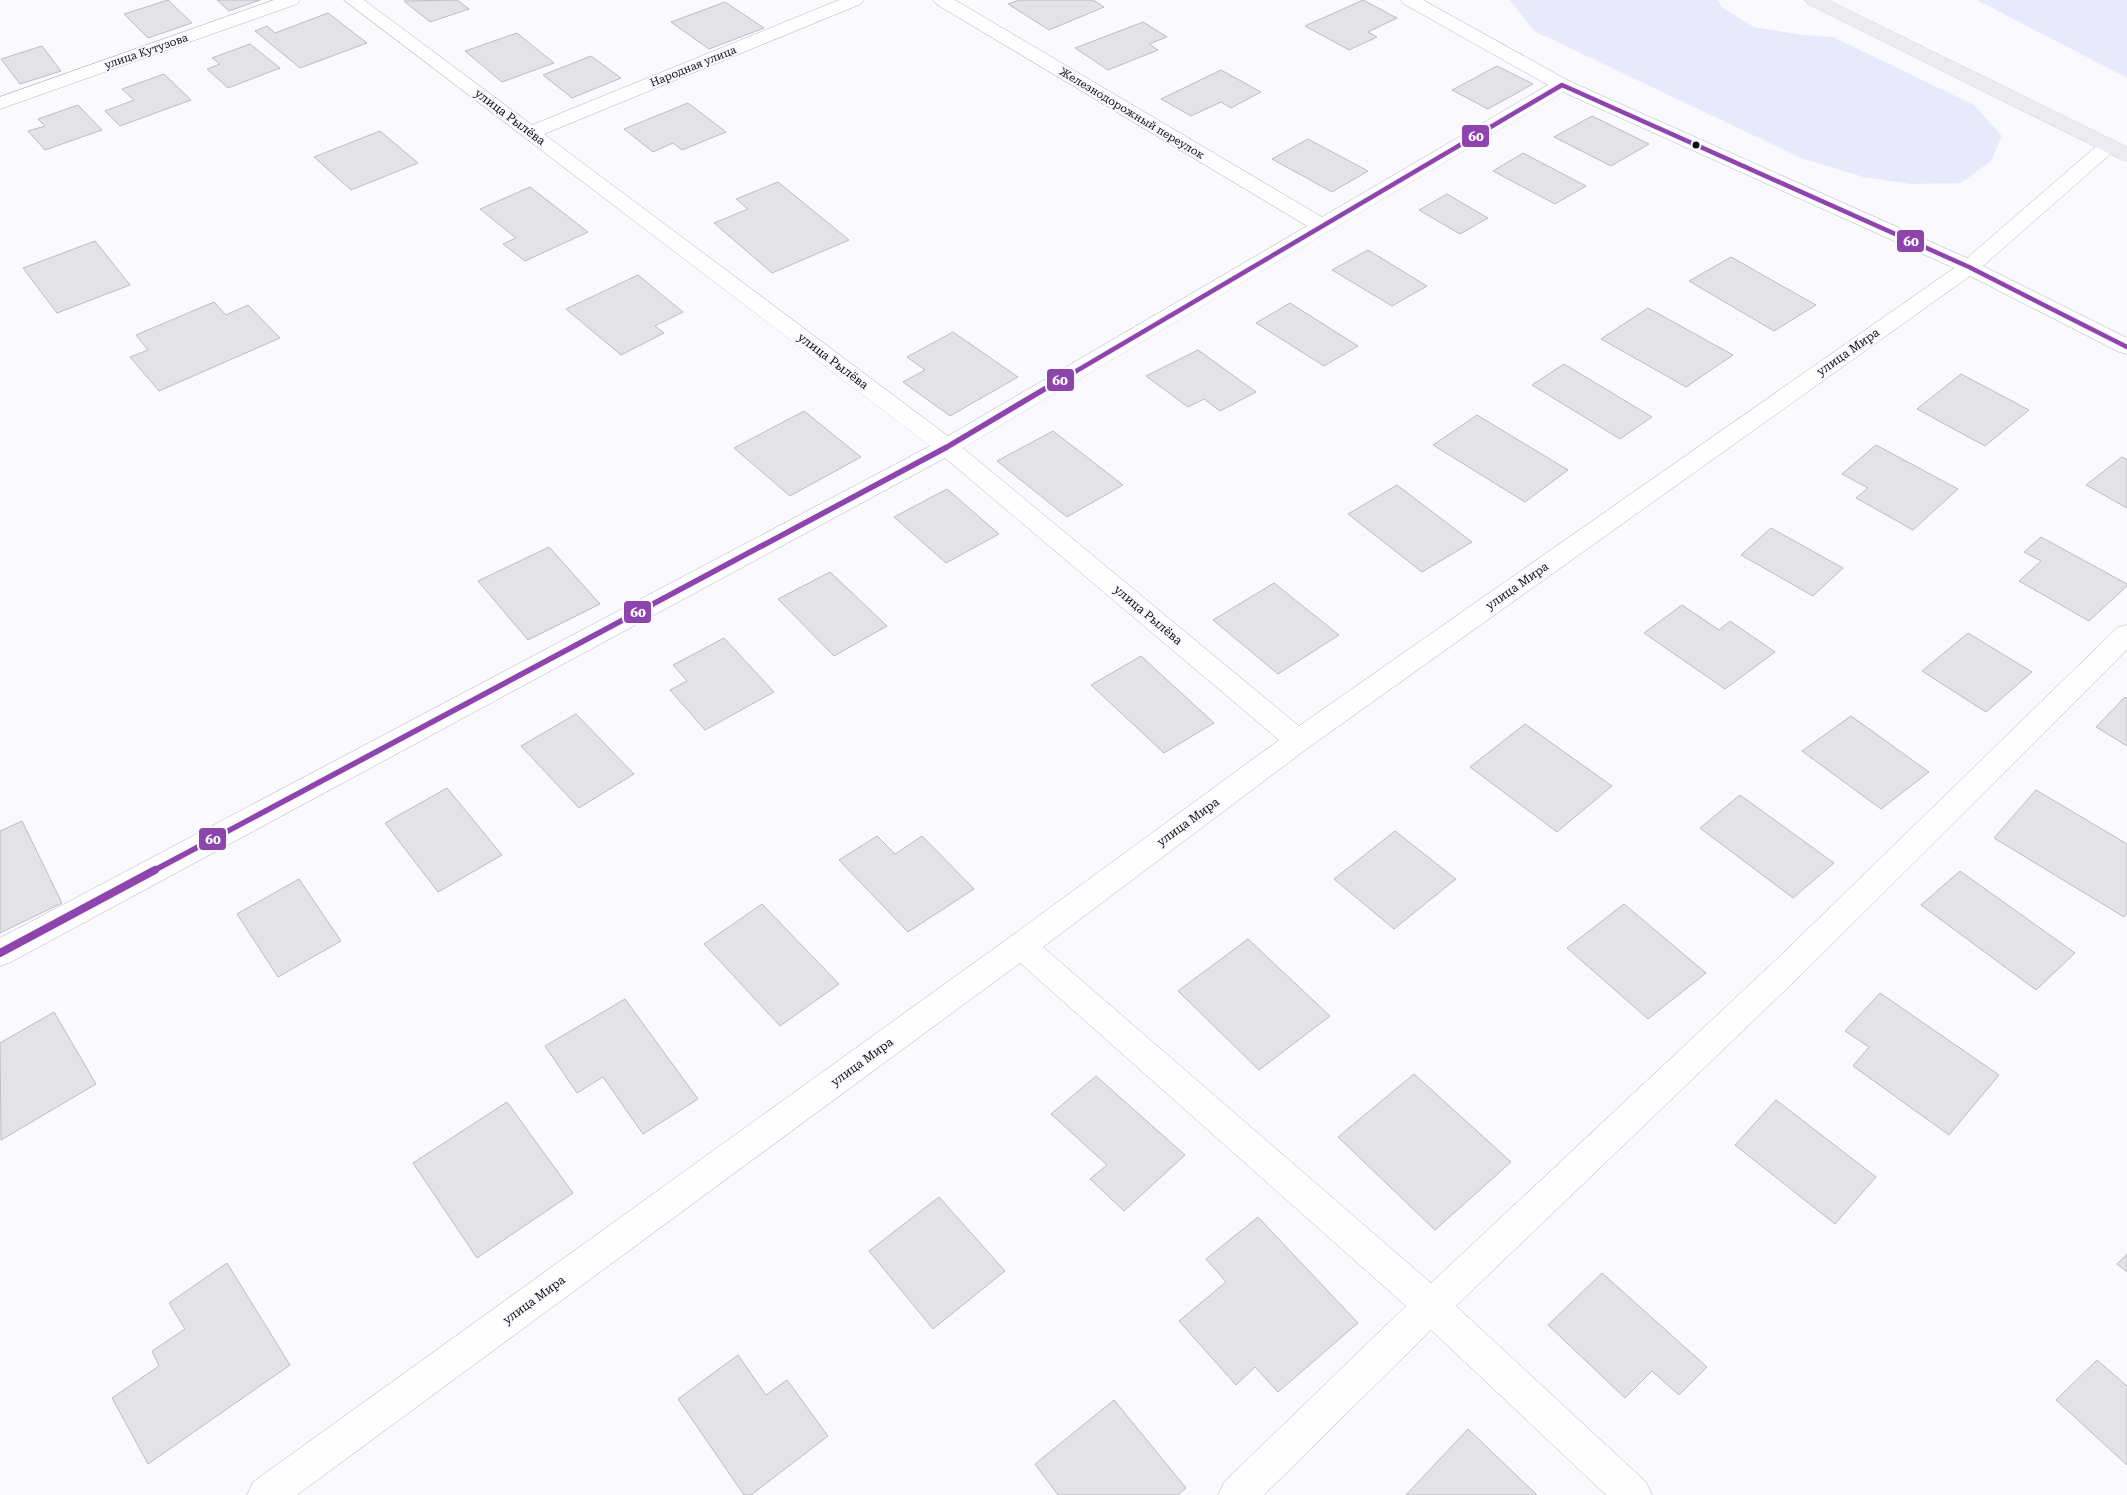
<svg xmlns="http://www.w3.org/2000/svg" width="2127" height="1495" font-family="'Roboto Serif',serif">
  <rect width="100%" height="100%" fill="#f9f9fe"/>
  <!-- green -->
  <g fill="#e9e9fd">
    <polygon points="1510,0 1717,0 1723,8 1754,27 1803,35 1833,37 1974,105 2002,136 1991,161 1961,183 1911,184 1863,177 1801,158 1534,31"/>
    <polygon points="1977,0 2127,0 2127,78"/>
  </g>
  <!-- building -->
  <g fill="#e2e2e7" stroke="#bcbcc2">
    <polygon points="168,0 192,23 148,38 124,14"/>
    <polygon points="217,0 260,0 229,11"/>
    <polygon points="457,0 469,9 430,22 404,1"/>
    <polygon points="1020,0 1093,0 1104,7 1049,30 1008,4"/>
    <polygon points="1363,0 1397,18 1368,32 1377,37 1349,50 1305,26"/>
    <polygon points="725,2 764,28 709,49 671,22"/>
    <polygon points="328,13 367,43 300,68 255,31 267,26 275,33"/>
    <polygon points="1143,22 1167,37 1149,44 1158,50 1108,70 1075,48"/>
    <polygon points="517,33 554,63 502,82 465,51"/>
    <polygon points="250,44 280,68 228,88 207,69 220,64 212,58"/>
    <polygon points="42,46 61,71 20,84 1,59"/>
    <polygon points="591,56 621,78 572,98 543,75"/>
    <polygon points="1497,66 1533,84 1488,109 1452,90"/>
    <polygon points="1221,70 1261,92 1231,108 1221,102 1191,116 1161,99"/>
    <polygon points="164,74 191,100 120,126 105,111 134,100 122,89"/>
    <polygon points="688,103 726,132 682,150 673,143 653,152 624,129"/>
    <polygon points="78,105 102,130 45,150 28,131 45,126 38,119"/>
    <polygon points="1592,116 1649,144 1611,166 1554,137"/>
    <polygon points="380,131 418,163 351,190 314,157"/>
    <polygon points="1308,139 1368,171 1332,192 1272,159"/>
    <polygon points="1523,153 1586,186 1555,204 1493,171"/>
    <polygon points="778,182 849,240 772,273 714,223 748,209 736,199"/>
    <polygon points="530,187 588,232 525,261 503,244 516,238 480,209"/>
    <polygon points="1447,194 1488,218 1460,234 1419,210"/>
    <polygon points="95,241 130,285 57,313 23,268"/>
    <polygon points="1368,250 1427,286 1392,306 1332,270"/>
    <polygon points="1731,257 1816,305 1774,331 1689,281"/>
    <polygon points="638,275 683,312 655,326 664,333 621,355 566,309"/>
    <polygon points="214,302 226,315 248,305 280,338 159,391 130,357 148,350 136,335"/>
    <polygon points="1290,303 1358,346 1324,366 1256,323"/>
    <polygon points="1648,308 1733,355 1686,387 1601,339"/>
    <polygon points="953,332 1018,377 950,416 903,382 925,370 907,357"/>
    <polygon points="1198,350 1256,392 1220,411 1204,399 1188,407 1146,376"/>
    <polygon points="1564,364 1652,417 1620,439 1532,385"/>
    <polygon points="1961,374 2029,410 1985,446 1917,409"/>
    <polygon points="804,411 861,457 790,496 734,448"/>
    <polygon points="1477,415 1568,470 1525,502 1433,445"/>
    <polygon points="1053,431 1123,485 1067,517 997,461"/>
    <polygon points="1876,445 1958,489 1913,530 1856,498 1868,488 1842,474"/>
    <polygon points="2122,457 2127,460 2127,508 2086,485"/>
    <polygon points="1397,485 1472,542 1422,572 1348,514"/>
    <polygon points="947,489 999,534 946,563 894,517"/>
    <polygon points="1771,528 1843,568 1813,596 1741,555"/>
    <polygon points="2041,537 2127,584 2127,586 2089,621 2019,581 2041,561 2024,552"/>
    <polygon points="549,547 600,604 528,640 478,581"/>
    <polygon points="830,572 887,626 834,656 778,599"/>
    <polygon points="1274,583 1339,635 1278,674 1213,620"/>
    <polygon points="1682,605 1719,630 1730,621 1775,652 1725,689 1644,633"/>
    <polygon points="1968,633 2032,672 1986,712 1922,671"/>
    <polygon points="724,638 774,692 705,730 670,690 687,681 673,665"/>
    <polygon points="1141,656 1214,723 1164,753 1091,685"/>
    <polygon points="2125,697 2127,699 2127,746 2096,727"/>
    <polygon points="576,714 634,774 579,808 521,746"/>
    <polygon points="1851,716 1929,772 1881,809 1802,751"/>
    <polygon points="1525,724 1612,786 1557,832 1470,767"/>
    <polygon points="447,788 502,855 438,892 385,823"/>
    <polygon points="2036,790 2127,844 2127,913 2124,917 1994,838"/>
    <polygon points="1740,795 1834,863 1793,898 1700,828"/>
    <polygon points="22,821 62,903 0,933 0,831"/>
    <polygon points="1395,831 1456,879 1394,929 1334,879"/>
    <polygon points="877,836 895,854 922,836 974,889 908,932 839,860"/>
    <polygon points="1960,871 2075,953 2036,990 1921,905"/>
    <polygon points="299,879 341,941 278,977 237,914"/>
    <polygon points="762,904 839,984 780,1026 704,944"/>
    <polygon points="1624,904 1706,973 1648,1019 1567,948"/>
    <polygon points="1248,939 1330,1016 1259,1070 1178,991"/>
    <polygon points="1880,993 1999,1075 1949,1135 1853,1066 1869,1047 1845,1031"/>
    <polygon points="625,999 698,1099 643,1134 603,1077 577,1093 545,1046"/>
    <polygon points="54,1012 96,1084 1,1140 0,1043"/>
    <polygon points="1414,1074 1511,1162 1435,1230 1338,1137"/>
    <polygon points="1096,1076 1185,1155 1124,1211 1090,1179 1107,1165 1051,1114"/>
    <polygon points="1776,1100 1876,1177 1835,1224 1735,1145"/>
    <polygon points="507,1102 573,1193 477,1258 413,1163"/>
    <polygon points="939,1197 1005,1271 933,1329 869,1251"/>
    <polygon points="1258,1217 1358,1323 1278,1392 1255,1367 1236,1385 1179,1321 1226,1282 1206,1259"/>
    <polygon points="2127,1254 2127,1272 2117,1264"/>
    <polygon points="227,1263 290,1365 148,1464 112,1398 159,1366 152,1351 185,1329 169,1303"/>
    <polygon points="1602,1273 1707,1367 1679,1395 1652,1371 1625,1398 1548,1325"/>
    <polygon points="738,1355 766,1395 787,1380 828,1436 751,1495 744,1495 678,1399"/>
    <polygon points="2097,1360 2127,1386 2127,1465 2056,1400"/>
    <polygon points="1114,1400 1186,1488 1178,1495 1058,1495 1035,1464"/>
    <polygon points="1468,1429 1537,1495 1406,1495"/>
  </g>
  <g fill="none" stroke-linecap="round" stroke-linejoin="round">
    <defs>
      <g id="street">
        <polygon points="274,0 300,0 297,4 0,109 0,97"/>
        <path d="M344 0H364L532 125 839 0H864L861 4 544 134 948 436 1307 226 936 4 933 0H955L1322 217 1548 85 1404 4 1401 0H1423L1569 81 1967 258 2101 142 2108 140 2115 142 2118 146 2115 150 1983 266 2127 338V354L2119 352 1970 276 1308 748 1043 947 1431 1283 1779 957 2118 627 2127 625V650L1801 975 1456 1306 1646 1482 1652 1495H1606L1431 1330 1264 1495H1218L1224 1482 1406 1306 1020 963 297 1495H247L253 1482 1010 937 1279 740 945 458 11 962 0 966V938L930 446ZM1563 92 1954 268 1299 726 963 448Z"/>
      </g>
      <polygon id="primary" points="1805,0 1828,0 2127,147 2127,161 2120,159 1808,4"/>
    </defs>
    <!-- street casing -->
    <use href="#street" stroke="#b3b3b8" stroke-width="1"/>
    <!-- primary casing -->
    <use href="#primary" stroke="#d6d6d9" stroke-width="1"/>
    <!-- street -->
    <use href="#street" fill="#fefeff" fill-rule="evenodd"/>
    <!-- primary -->
    <use href="#primary" fill="#ebebf0" fill-rule="evenodd"/>
    <defs>
      <polyline id="bus-1-far2" points="1056,383 1562,85 1969,267 2127,347"/>
      <polyline id="bus-1-far1" points="153,871 947,447 1058,381"/>
      <polyline id="bus-1" points="0,953 155,870"/>
    </defs>
    <!-- bus-1-far2 casing -->
    <use href="#bus-1-far2" stroke="#f8f8ff" stroke-width="7"/>
    <!-- bus-1-far1 casing -->
    <use href="#bus-1-far1" stroke="#f8f8ff" stroke-width="9"/>
    <!-- bus-1 casing -->
    <use href="#bus-1" stroke="#f8f8ff" stroke-width="11"/>
    <!-- bus-1-far2 -->
    <use href="#bus-1-far2" stroke="#8e44ad" stroke-width="4.5"/>
    <!-- bus-1-far1 -->
    <use href="#bus-1-far1" stroke="#8e44ad" stroke-width="5.5"/>
    <!-- bus-1 -->
    <use href="#bus-1" stroke="#8e44ad" stroke-width="8"/>
  </g>
  <!-- markers -->
  <circle fill="#0e0f14" stroke="#f8f8ff" stroke-width="2" cx="1696" cy="145" r="4.5"/>
  <g text-anchor="middle" stroke-width="4" stroke-linejoin="round" paint-order="stroke">
    <!-- far-street labels -->
    <g font-size="11" fill="#0e0f14" stroke="#f8f8ff">
      <text transform="translate(146 51) rotate(-19)" y="4">улица Кутузова</text>
      <text transform="translate(693 66) rotate(-22)" y="4">Народная улица</text>
      <text transform="translate(1132 113) rotate(31)" y="4">Железнодорожный переулок</text>
    </g>
    <!-- street labels -->
    <g font-size="12" fill="#0e0f14" stroke="#f8f8ff">
      <text transform="translate(510 117) rotate(37)" y="4">улица Рылёва</text>
      <text transform="translate(1848 352) rotate(-35)" y="4">улица Мира</text>
      <text transform="translate(833 361) rotate(37)" y="4">улица Рылёва</text>
      <text transform="translate(1517 586) rotate(-35)" y="4">улица Мира</text>
      <text transform="translate(1148 615) rotate(40)" y="4">улица Рылёва</text>
      <text transform="translate(1188 822) rotate(-36)" y="4">улица Мира</text>
      <text transform="translate(862 1062) rotate(-36)" y="4">улица Мира</text>
      <text transform="translate(534 1300) rotate(-36)" y="4">улица Мира</text>
    </g>
  </g>
  <g stroke="#f8f8ff" stroke-width="2">
    <rect x="1461" y="124" width="29" height="24" rx="5" fill="#8e44ad"/>
    <rect x="1896" y="229" width="29" height="24" rx="5" fill="#8e44ad"/>
    <rect x="1046" y="368" width="29" height="24" rx="5" fill="#8e44ad"/>
    <rect x="623" y="600" width="29" height="24" rx="5" fill="#8e44ad"/>
    <rect x="198" y="827" width="29" height="24" rx="5" fill="#8e44ad"/>
  </g>
  <g font-size="14" text-anchor="middle" font-weight="bold" fill="#fff">
    <text x="1476" y="141">60</text>
    <text x="1911" y="246">60</text>
    <text x="1060" y="385">60</text>
    <text x="638" y="617">60</text>
    <text x="213" y="844">60</text>
  </g>
</svg>
